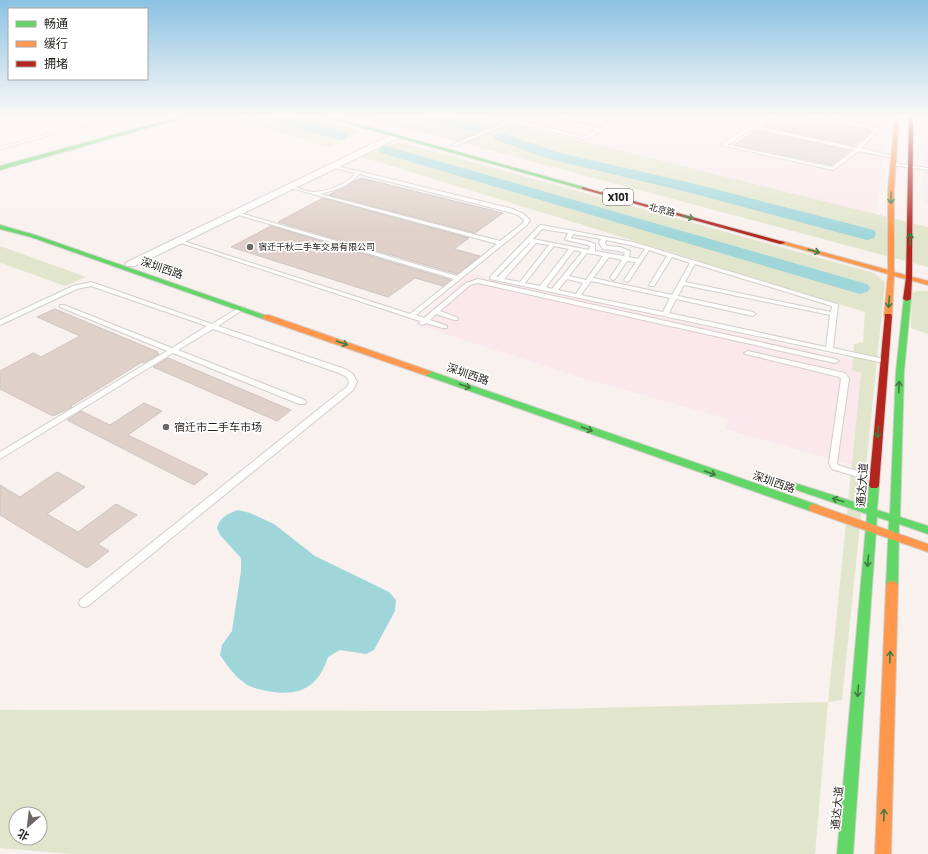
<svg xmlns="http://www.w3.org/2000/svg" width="928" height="854" font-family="Poppins,'Noto Sans SC',sans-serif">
  <rect width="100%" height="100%" fill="#f9f1ee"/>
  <!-- industrial -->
  <g fill="#fae8ed">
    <polygon points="485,117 888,117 876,214"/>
    <polygon points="921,117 928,117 928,204 924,204"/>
    <polygon points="471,274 853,360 852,370 861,373 852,465 725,429 728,419 576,376 415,324"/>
  </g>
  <!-- green -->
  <g fill="#e1e5cb" fill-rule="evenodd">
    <polygon points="225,117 315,117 356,129 359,131 357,134 329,147"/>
    <polygon points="365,117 485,117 928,227 928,267"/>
    <path d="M404 143 874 273 885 282 842 700 828 702 815 854H72L0 848V710L475 711 828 702 861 373 852 370 854 344 863 342 865 312 362 157 389 144ZM16 814H40V838H16Z"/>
    <polygon points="0,246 86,277 65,286 4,264 0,263"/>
    <polygon points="918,291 928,291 928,334 911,328 912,293"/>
  </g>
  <!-- water -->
  <path fill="#9fd6da" d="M238 510 250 513 274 524 315 556 389 592 396 600 395 611 374 650 366 654 340 650 328 657C318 688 299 697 267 691 258 689 250 688 242 681 233 674 227 665 220 655L222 645 232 631 241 571V558L220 535 217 528C220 517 227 514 238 510Z"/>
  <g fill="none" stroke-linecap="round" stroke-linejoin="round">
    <!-- river -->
    <g fill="#9fd6da" fill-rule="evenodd">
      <polygon points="268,117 290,117 345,133 347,136 345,139 340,140 270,120"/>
      <polygon points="421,117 446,117 482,125 484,128 482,131 477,132 423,120"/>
      <polygon points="501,133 560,153 695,184 874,230 876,234 874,238 867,240 691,193 550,159 496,140 494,137 496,134"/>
      <polygon points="386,146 867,284 870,288 867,292 860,294 853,292 381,153 379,150 381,147"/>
    </g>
  </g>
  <!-- building -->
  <g fill="#dfd0c9" stroke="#cbc5c3">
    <polygon points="576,117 612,117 615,119 601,127 576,122"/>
    <polygon points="777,117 806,117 871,131 854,146 764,126"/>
    <polygon points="755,131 758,131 849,150 832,165 734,145"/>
    <polygon points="361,178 503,213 475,233 329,195"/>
    <polygon points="323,198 469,238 454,249 480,256 457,274 278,222"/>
    <polygon points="271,226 451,280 443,286 415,278 388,297 231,247"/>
    <polygon points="55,309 158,352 157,353 159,354 144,363 142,362 71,406 72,407 53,416 0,389 0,371 33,353 41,357 80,336 37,317"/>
    <polygon points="168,358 291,410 277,421 153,367"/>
    <polygon points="144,403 162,411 128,435 208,474 194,485 67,420 81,411 110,425"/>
    <polygon points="57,472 85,487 47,514 78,532 116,504 137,515 98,544 109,551 87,568 0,515 0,485 20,497"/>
  </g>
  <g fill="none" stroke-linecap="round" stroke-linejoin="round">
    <defs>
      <g id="lane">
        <polygon points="110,117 117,117 0,149 0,147"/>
        <polygon points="495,117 513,119 583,137 597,130 541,117 548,117 601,129 619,119 613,117 619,117 624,119 589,138 583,139 512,122 455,146 451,145 508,121"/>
        <path d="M764 117H769L756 126 857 148 875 130 812 117H820L879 128V130L861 148 896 157 894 158 859 151 833 170 721 145ZM753 128 854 150 832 167 727 145Z"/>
        <polygon points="916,117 928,117 928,119"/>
        <polygon points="893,163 928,168 928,170 891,165 891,164"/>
        <path d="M330 165 358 171 513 209 524 214 530 220 527 225 416 315 424 318 466 283 478 279 835 359 839 361 835 363 478 283 470 285 440 311 458 318V320H454L436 314 430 320 447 326V328H443L426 323 422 325 419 323 420 321 175 241 180 240 410 314 454 279 232 213 237 212 457 276 497 244 287 187 289 186C297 187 307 192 314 192 328 191 347 185 355 173L330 167ZM359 174 509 212 518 215 524 220 523 223 500 241 320 194C334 190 350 187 359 174Z"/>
        <path d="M541 225 633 242 837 304 838 305 833 348 884 359 888 361 884 363 490 279V277L539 226ZM542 229 568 233 565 239 566 240 588 245 590 246 589 250 533 239ZM573 234 601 239 599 243 603 249 619 251 625 253 624 256 595 251V244L587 241 571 238ZM606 240 630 245 645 249 638 259 629 257 630 251 620 247 607 246 605 243ZM530 242H531L498 277H496ZM536 243 549 245 520 282 504 279ZM554 246 569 249 540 286 525 283ZM574 250 582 252 552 289 546 287ZM649 250 667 256 649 285 650 286H654L672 257 690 263 672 295 593 278 609 257 622 260 610 278 613 280 615 279 627 261 636 262 624 280 627 282 629 281ZM587 253 603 256 586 280 569 276ZM695 264 832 306 831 312 685 282ZM567 279 583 283 576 294 558 290ZM591 281 670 298 663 312 581 295ZM684 285 830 315 826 347 669 313 676 299 753 316 756 314 753 312 678 296Z"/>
        <polygon points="91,282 212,324 240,307 244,307 244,309 218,326 345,369 353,374 357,382 353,390 346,396 88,606 84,607 80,606 79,603 80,600 340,392 347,387 349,382 347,377 339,373 213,329 178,350 305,400 306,402 305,404 299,404 173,353 0,459 0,452 167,351 60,307 60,305 64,305 172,348 207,326 91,286 77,289 0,325 0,320 73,286"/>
        <polygon points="748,351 845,373 849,379 837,463 838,465 877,477 878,479 877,481 874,482 832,469 829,463 841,379 839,377 746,354 744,353"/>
      </g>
      <polygon id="street" points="395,133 399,136 398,138 135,266 127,266 125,264 127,262"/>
      <g id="fast">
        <polygon points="179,117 186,117 0,170 0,166"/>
        <polygon points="325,117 332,117 587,188 582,189"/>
        <polygon points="0,225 35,235 270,317 266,319 263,319 31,237 0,229"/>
        <polygon points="904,297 907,297 911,299 904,371 900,517 928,526 928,534 899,524 898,585 896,588 892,589 888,588 886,585 889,521 877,517 853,854 837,854 867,514 776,483 774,481 776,479 779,478 867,506 869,486 871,484 877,484 879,486 877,510 890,514 896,371"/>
        <polygon points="424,371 430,371 818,505 819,508 818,511 810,511 424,375 423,373"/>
      </g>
      <g id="slow">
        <polygon points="895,117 899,117 894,190 894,272 928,281 928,285 894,276 892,316 888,318 884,316 888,274 779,243 782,241 888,270 888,190"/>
        <polygon points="263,315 269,315 430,371 431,373 427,375 424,375 263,319"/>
        <polygon points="814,504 928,544 928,552 810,511 809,508 810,505"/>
        <polygon points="892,581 896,582 898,585 891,854 875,854 886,585 888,582"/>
      </g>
      <g id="jam">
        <polygon points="909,117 913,117 912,278 911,299 907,301 903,299 906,278"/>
        <polygon points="582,187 784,242 785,243 780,244 582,189"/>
        <polygon points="885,314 891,314 892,316 879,486 877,488 871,488 869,486"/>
      </g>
    </defs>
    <!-- lane casing -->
    <use href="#lane" stroke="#d3cecb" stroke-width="2"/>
    <!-- street casing -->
    <use href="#street" stroke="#d3cecb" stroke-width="2"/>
    <!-- fast casing -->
    <use href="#fast" stroke="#d3cecb" stroke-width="2"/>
    <!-- slow casing -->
    <use href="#slow" stroke="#d3cecb" stroke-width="2"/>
    <!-- jam casing -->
    <use href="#jam" stroke="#d3cecb" stroke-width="2"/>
    <!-- lane -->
    <use href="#lane" fill="#fefdfc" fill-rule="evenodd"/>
    <!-- street -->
    <use href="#street" fill="#fefdfc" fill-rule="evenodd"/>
    <!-- fast -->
    <use href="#fast" fill="#63d668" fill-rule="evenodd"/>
    <!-- slow -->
    <use href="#slow" fill="#ff974d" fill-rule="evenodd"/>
    <!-- jam -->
    <use href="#jam" fill="#b3261e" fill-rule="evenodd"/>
  </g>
  <!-- one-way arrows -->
  <defs><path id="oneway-shaft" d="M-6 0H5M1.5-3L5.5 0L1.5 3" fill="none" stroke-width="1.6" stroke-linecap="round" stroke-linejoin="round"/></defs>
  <g stroke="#437a42">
    <use href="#oneway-shaft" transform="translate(891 198) rotate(91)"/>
    <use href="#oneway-shaft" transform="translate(688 217) rotate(15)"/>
    <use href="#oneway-shaft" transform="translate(910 239) rotate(-89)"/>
    <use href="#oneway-shaft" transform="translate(814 251) rotate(15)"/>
    <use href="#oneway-shaft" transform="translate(889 302) rotate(95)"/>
    <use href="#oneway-shaft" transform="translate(342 343) rotate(19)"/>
    <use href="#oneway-shaft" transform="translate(465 386) rotate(19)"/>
    <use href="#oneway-shaft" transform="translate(899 387) rotate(-88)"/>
    <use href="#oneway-shaft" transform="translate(587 429) rotate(20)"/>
    <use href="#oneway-shaft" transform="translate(878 432) rotate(95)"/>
    <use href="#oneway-shaft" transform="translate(710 473) rotate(19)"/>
    <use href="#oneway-shaft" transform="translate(838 500) rotate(-162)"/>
    <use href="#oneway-shaft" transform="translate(868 561) rotate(95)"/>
    <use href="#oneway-shaft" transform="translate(890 657) rotate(-88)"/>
    <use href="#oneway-shaft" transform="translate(858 691) rotate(95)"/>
    <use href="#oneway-shaft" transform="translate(884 815) rotate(-88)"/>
  </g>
  <!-- sky -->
  <linearGradient id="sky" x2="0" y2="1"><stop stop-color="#8bc2e2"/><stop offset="0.49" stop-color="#fcf9f7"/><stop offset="1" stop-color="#fcf9f7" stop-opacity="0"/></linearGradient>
  <rect width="928" height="237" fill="url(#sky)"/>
  <!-- markers -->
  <g fill="#6e6866" stroke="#fff" stroke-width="1.5">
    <circle cx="250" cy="247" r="4"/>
    <circle cx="166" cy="427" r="4"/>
  </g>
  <g text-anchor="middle" stroke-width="3.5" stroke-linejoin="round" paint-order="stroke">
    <!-- far-street labels -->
    <g font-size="9" fill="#231f1c" stroke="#fff">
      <text transform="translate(662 210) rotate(15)" y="3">北京路</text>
    </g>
    <!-- far-poi labels -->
    <g font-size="9" fill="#231f1c" stroke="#fff" text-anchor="start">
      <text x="258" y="250">宿迁千秋二手车交易有限公司</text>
    </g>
    <!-- shield labels -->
    <rect fill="#fff" stroke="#656260" stroke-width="1" x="603" y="189" width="30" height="16" rx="3"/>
    <g font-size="10" font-weight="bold" fill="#231f1c">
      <text x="618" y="201">X101</text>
    </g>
    <!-- street labels -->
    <g font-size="11" fill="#231f1c" stroke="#fff">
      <text transform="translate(162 268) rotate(19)" y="4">深圳西路</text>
      <text transform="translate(468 374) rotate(19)" y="4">深圳西路</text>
      <text transform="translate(774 482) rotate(19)" y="4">深圳西路</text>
      <text transform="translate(862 485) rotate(-86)" y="4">通达大道</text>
      <text transform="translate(837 808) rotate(-85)" y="4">通达大道</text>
    </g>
    <!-- poi labels -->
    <g font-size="11" fill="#231f1c" stroke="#fff" text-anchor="start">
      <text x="174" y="431">宿迁市二手车市场</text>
    </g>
  </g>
  <!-- legend -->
  <rect x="8" y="8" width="140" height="72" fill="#ffffff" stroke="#a7a5a4"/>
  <rect x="16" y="21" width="20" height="6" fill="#63d668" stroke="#a7a5a4"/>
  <text x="44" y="28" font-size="12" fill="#231f1c">畅通</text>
  <rect x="16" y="41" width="20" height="6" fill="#ff974d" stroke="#a7a5a4"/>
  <text x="44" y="48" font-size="12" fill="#231f1c">缓行</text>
  <rect x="16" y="61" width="20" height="6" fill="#b3261e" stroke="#a7a5a4"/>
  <text x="44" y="68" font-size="12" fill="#231f1c">拥堵</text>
  <!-- north arrow -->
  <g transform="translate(28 826) rotate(208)"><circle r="19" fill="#ffffff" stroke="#a7a5a4"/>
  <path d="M0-3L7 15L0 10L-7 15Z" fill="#6e6866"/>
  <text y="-6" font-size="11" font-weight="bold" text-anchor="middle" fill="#231f1c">北</text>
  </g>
</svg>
